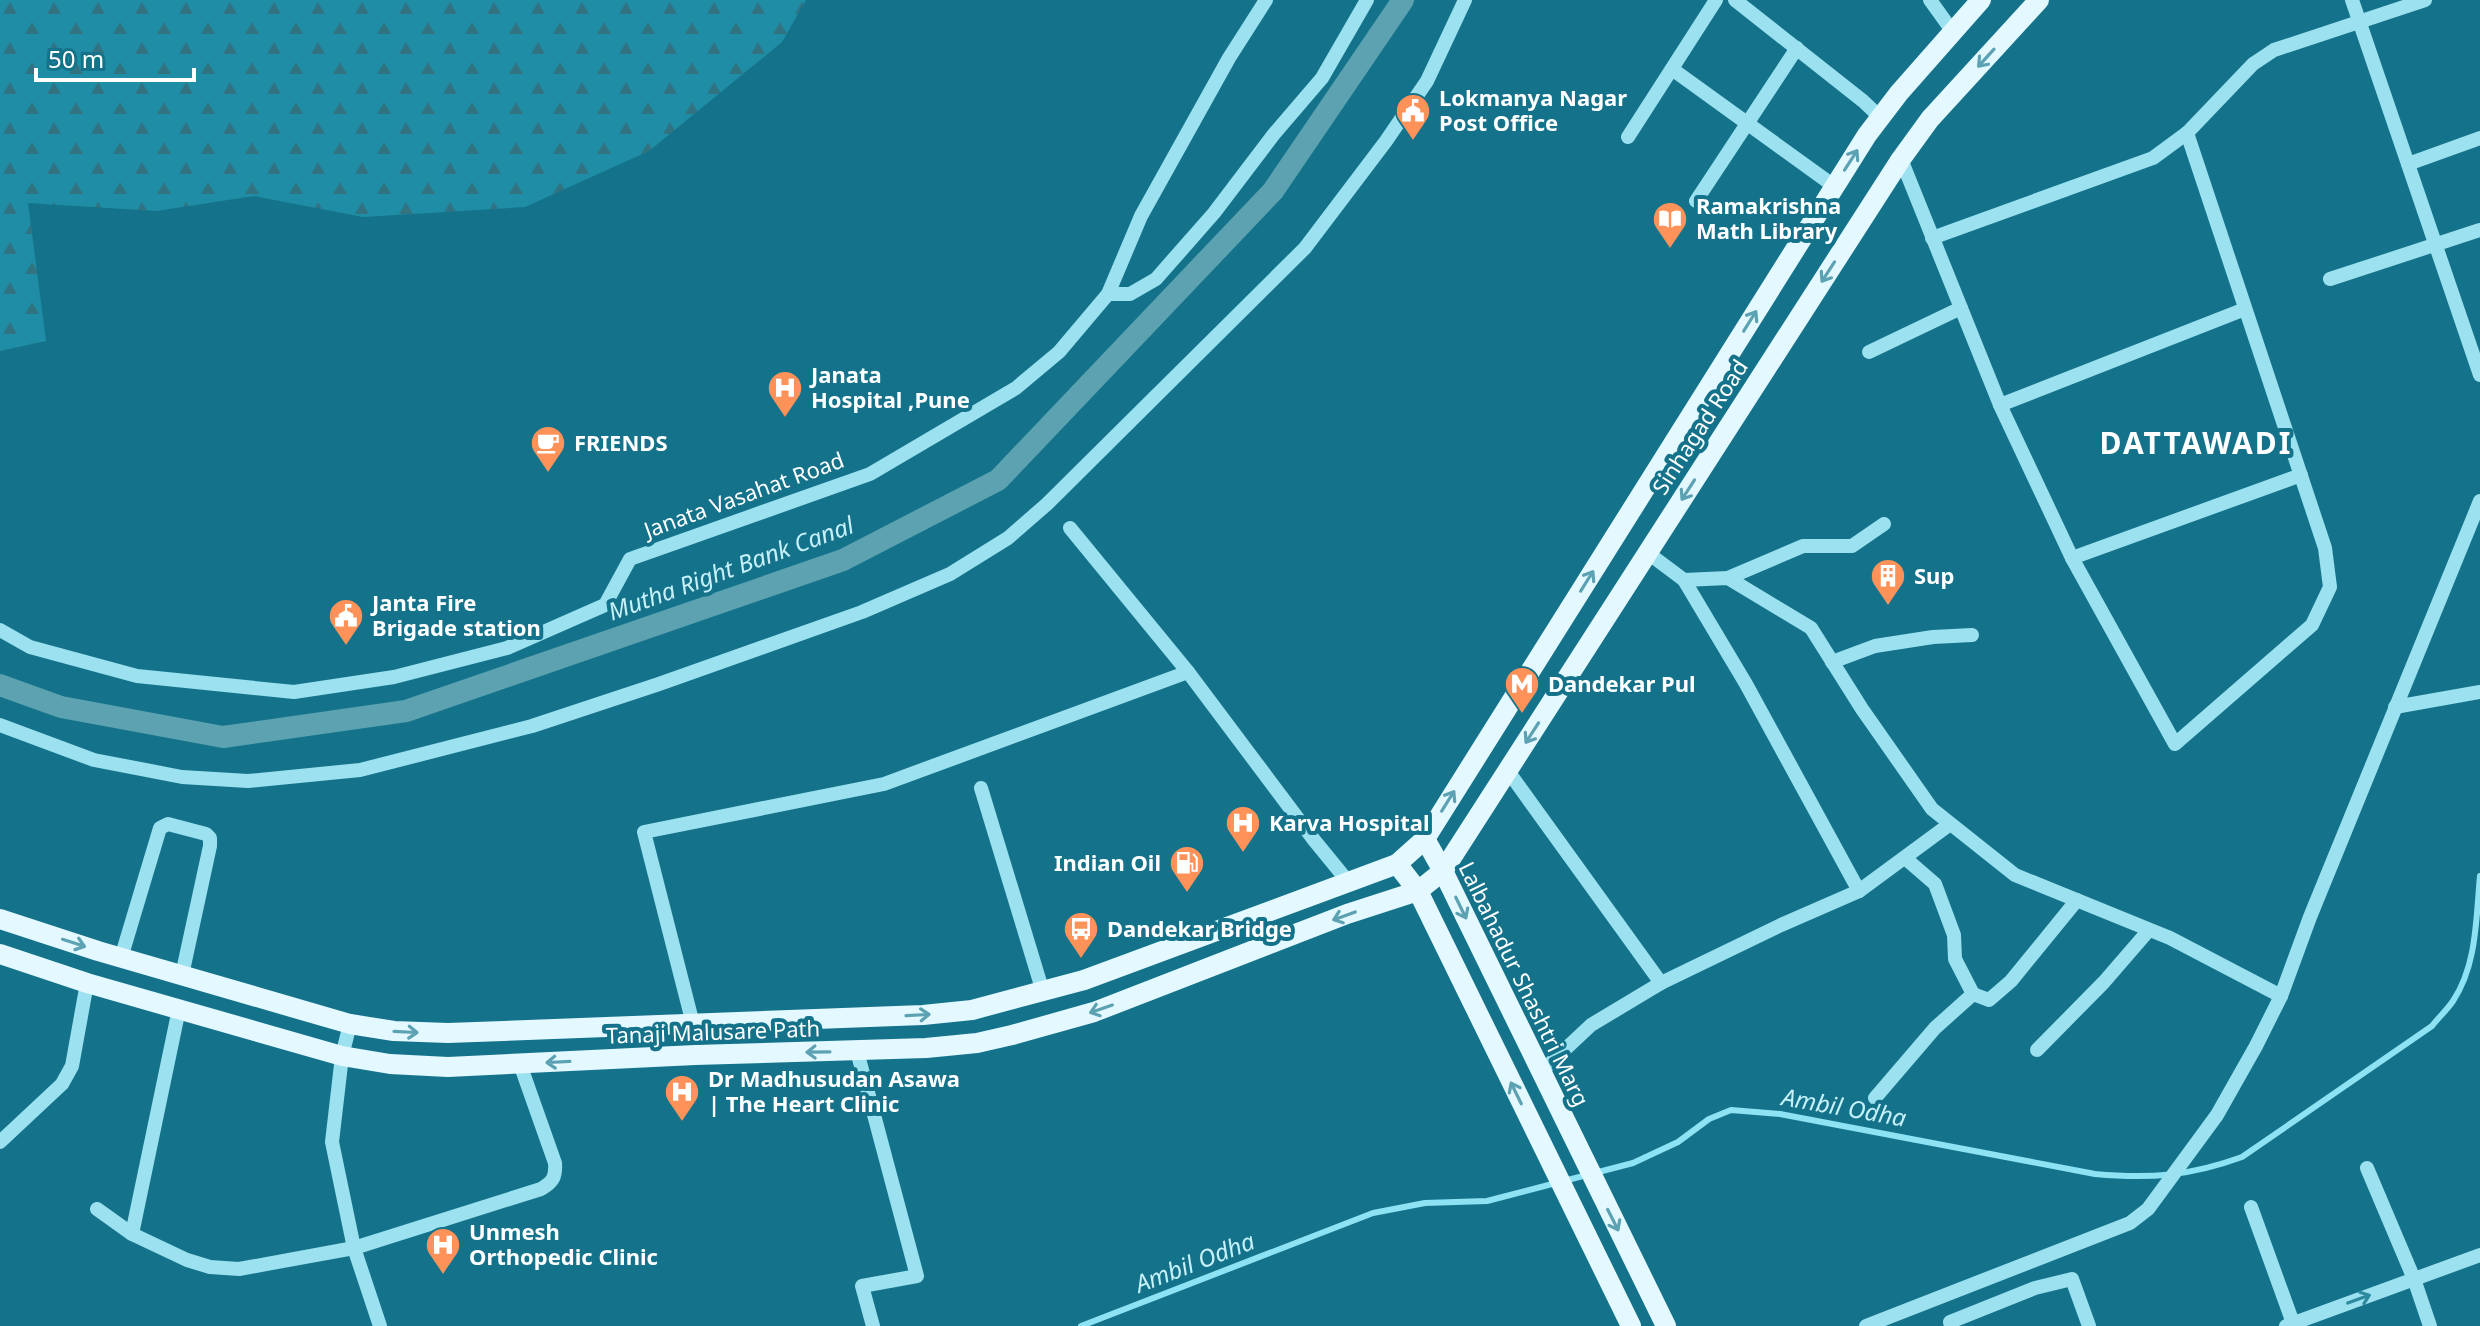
<svg xmlns="http://www.w3.org/2000/svg" width="2480" height="1326" font-family="'Noto Sans',sans-serif">
  <defs>
    <pattern id="forest-firs" width="22" height="20" patternUnits="userSpaceOnUse" patternTransform="scale(2)"><rect width="22" height="20" fill="#1f8da5"/><path d="M5 1l3.5 6h-7zM16 11l3.5 6h-7z" fill="#317381"/></pattern>
  </defs>
  <rect width="100%" height="100%" fill="#14738a"/>
  <!-- forest -->
  <polygon fill="url(#forest-firs)" points="0,0 806,0 782,42 649,151 525,207 363,217 254,196 156,211 28,203 46,341 0,351"/>
  <g fill="none" stroke-linecap="round" stroke-linejoin="round">
    <!-- stream -->
    <path stroke="#8de2f3" stroke-width="6" d="M1081 1326 1373 1213 1425 1203 1487 1201 1633 1163 1678 1142 1709 1119 1731 1110 1780 1114 2095 1174C2150 1179 2190 1176 2242 1157L2432 1026C2438 1018 2447 1010 2453 1001 2477 965 2476 918 2480 876"/>
    <!-- canal -->
    <polyline stroke="#5ca2b1" stroke-width="22" points="0,685 61,707 223,737 406,711 843,560 998,480 1273,191 1403,0"/>
    <!-- minor -->
    <g stroke="#9be1f0" stroke-width="14">
      <polyline points="1735,0 1863,101 1881,118"/>
      <polyline points="1930,0 1953,32"/>
      <polyline points="2352,0 2480,375"/>
      <polyline points="1672,69 1834,186"/>
      <polyline points="1628,137 1716,0"/>
      <polyline points="1901,159 2000,405 2072,558 2175,744 2312,625 2330,587 2325,548 2187,133"/>
      <polyline points="2408,164 2480,138"/>
      <polyline points="1696,201 1797,48"/>
      <polyline points="1932,238 2153,158 2187,133 2253,64 2274,50 2425,0"/>
      <polyline points="2330,279 2480,230"/>
      <polyline points="1108,294 1130,294 1156,279 1214,213 1274,134 1322,78 1367,0"/>
      <polyline points="1869,352 1961,308"/>
      <polyline points="2000,405 2245,309"/>
      <polyline points="1070,528 1188,672 1314,840 1350,884"/>
      <polyline points="1648,553 1684,580 1746,684 1859,891"/>
      <polyline points="2072,558 2301,475"/>
      <polyline points="1728,578 1803,546 1852,546 1884,524"/>
      <polyline points="1684,580 1728,578 1811,628 1862,709 1932,809 2015,875 2170,938 2281,996"/>
      <polyline points="0,630 30,647 137,676 294,692 394,677 507,648 605,605 630,559 870,474 1016,388 1059,352 1108,294 1141,216 1229,58 1266,0"/>
      <polyline points="1832,662 1875,646 1933,637 1972,635"/>
      <polyline points="2395,707 2480,692"/>
      <polyline points="0,725 94,760 182,777 248,781 360,770 532,726 659,684 862,612 950,574 1008,538 1047,504 1305,248 1386,141 1427,81 1465,0"/>
      <polyline points="1508,771 1661,983"/>
      <polyline points="981,788 1043,992"/>
      <polyline points="121,958 160,828 168,824 206,834 210,838 210,846 182,975"/>
      <polyline points="1973,994 1989,1000 2011,981 2077,900"/>
      <polyline points="350,1024 342,1056 332,1142 354,1248 380,1326"/>
      <polyline points="693,1024 644,832 884,784 1188,672"/>
      <polyline points="2037,1050 2104,982 2149,930"/>
      <polyline points="857,1051 917,1276 862,1286 873,1326"/>
      <polyline points="1541,1072 1591,1025 1661,983 1781,925 1859,891 1950,824"/>
      <polyline points="1875,1098 1935,1028 1973,994 1955,959 1954,935 1935,884 1905,858"/>
      <polyline points="0,1142 62,1084 72,1066 87,983"/>
      <polyline points="2367,1168 2414,1279 2430,1326"/>
      <polyline points="2251,1207 2293,1323"/>
      <path d="M97 1209 132 1234 187 1260 210 1267 239 1269 354 1248 541 1189C553 1182 556 1177 555 1163L520 1064"/>
      <polyline points="132,1234 179,1009"/>
      <polyline points="1866,1326 2130,1223 2148,1209 2217,1115 2256,1046 2281,996 2310,917 2480,501"/>
      <polyline points="1951,1326 1950,1322 2035,1288 2072,1279 2089,1326"/>
      <polyline points="2286,1326 2480,1255"/>
    </g>
    <!-- major -->
    <g stroke="#e3f8ff" stroke-width="20">
      <polyline points="1425,839 1443,871 1666,1326"/>
      <polyline points="1397,864 1418,891 1631,1326"/>
      <polyline points="0,919 98,951 350,1024 394,1031 448,1033 923,1015 972,1010 1084,980 1397,864 1425,839 1867,135 1899,93 1981,0"/>
      <polyline points="0,954 87,983 342,1056 390,1064 448,1067 695,1055 926,1048 977,1043 1012,1035 1094,1012 1347,914 1418,891 1443,871 1901,159 1930,119 2039,0"/>
    </g>
  </g>
  <!-- one-way arrows -->
  <defs><path id="oneway-shaft" d="M-6 0H5M1.5-3L5.5 0L1.5 3" fill="none" stroke-width="1.6" stroke-linecap="round" stroke-linejoin="round" transform="scale(2)"/></defs>
  <g stroke="#5ca2b3">
    <use href="#oneway-shaft" transform="translate(1986 58) rotate(132)"/>
    <use href="#oneway-shaft" transform="translate(1851 160) rotate(-57)"/>
    <use href="#oneway-shaft" transform="translate(1828 272) rotate(123)"/>
    <use href="#oneway-shaft" transform="translate(1750 321) rotate(-58)"/>
    <use href="#oneway-shaft" transform="translate(1688 490) rotate(123)"/>
    <use href="#oneway-shaft" transform="translate(1587 581) rotate(-58)"/>
    <use href="#oneway-shaft" transform="translate(1532 733) rotate(123)"/>
    <use href="#oneway-shaft" transform="translate(1448 801) rotate(-58)"/>
    <use href="#oneway-shaft" transform="translate(1461 908) rotate(64)"/>
    <use href="#oneway-shaft" transform="translate(1344 916) rotate(160)"/>
    <use href="#oneway-shaft" transform="translate(74 943) rotate(18)"/>
    <use href="#oneway-shaft" transform="translate(1101 1009) rotate(161)"/>
    <use href="#oneway-shaft" transform="translate(918 1015) rotate(-3)"/>
    <use href="#oneway-shaft" transform="translate(406 1032) rotate(3)"/>
    <use href="#oneway-shaft" transform="translate(818 1052) rotate(179)"/>
    <use href="#oneway-shaft" transform="translate(558 1062) rotate(177)"/>
    <use href="#oneway-shaft" transform="translate(1516 1093) rotate(-116)"/>
    <use href="#oneway-shaft" transform="translate(1613 1220) rotate(63)"/>
  </g>
  <use stroke="#2f899e" href="#oneway-shaft" transform="translate(2359 1299) rotate(-20)"/>
  <!-- icons -->
  <defs>
    <symbol id="civic-pin" viewBox="-11 -11 22 30"><path d="M0 17L-7.5 6A9.5 9.5 0 1 1 7.5 6Z" fill="#ff9259" stroke="#14738a"/><path d="M-.6-6.5H3V-4.5H.6V-3L4-1V1h2V6H-6V1h2V-1L-.6-3ZM-1.2 2.5V6h2.4V2.5Z" fill="#fff"/></symbol>
    <symbol id="library-pin" viewBox="-11 -11 22 30"><path d="M0 17L-7.5 6A9.5 9.5 0 1 1 7.5 6Z" fill="#ff9259" stroke="#14738a"/><path d="M-6-4Q-3-5.5-.7-3.5V5Q-3 3-6 4ZM6-4Q3-5.5 .7-3.5V5Q3 3 6 4Z" fill="#fff"/></symbol>
    <symbol id="hospital-pin" viewBox="-11 -11 22 30"><path d="M0 17L-7.5 6A9.5 9.5 0 1 1 7.5 6Z" fill="#ff9259" stroke="#14738a"/><path d="M-5-5h3v3.5h4V-5h3V5h-3V1.5h-4V5h-3Z" fill="#fff"/></symbol>
    <symbol id="cafe-pin" viewBox="-11 -11 22 30"><path d="M0 17L-7.5 6A9.5 9.5 0 1 1 7.5 6Z" fill="#ff9259" stroke="#14738a"/><path d="M-5.5-4.5H6V0H3Q3 3.5 0 3.5H-2.5Q-5.5 3.5-5.5 0ZM3-3.2v2h1.7v-2ZM-6 4.5H4V6H-6Z" fill="#fff"/></symbol>
    <symbol id="building-pin" viewBox="-11 -11 22 30"><path d="M0 17L-7.5 6A9.5 9.5 0 1 1 7.5 6Z" fill="#ff9259" stroke="#14738a"/><path d="M-4-6H4V6H1V3H-1V6H-4ZM-2.5-4.3h1.7v1.8h-1.7ZM.8-4.3h1.7v1.8H.8ZM-2.5-1h1.7V.8h-1.7ZM.8-1h1.7V.8H.8Z" fill="#fff"/></symbol>
    <symbol id="metro-pin" viewBox="-11 -11 22 30"><path d="M0 17L-7.5 6A9.5 9.5 0 1 1 7.5 6Z" fill="#ff9259" stroke="#14738a"/><path d="M-5.5 5V-5H-3L0 0L3-5H5.5V5H3V-.5L0 4L-3-.5V5Z" fill="#fff"/></symbol>
    <symbol id="fuel-pin" viewBox="-11 -11 22 30"><path d="M0 17L-7.5 6A9.5 9.5 0 1 1 7.5 6Z" fill="#ff9259" stroke="#14738a"/><path d="M-5.5-6h7V0h2V4h1.3V-2.5L3-4.5l.8-.8L6-3V5H2.5V1h-1V6h-7ZM-4.2-4.7v3.2H.2V-4.7Z" fill="#fff"/></symbol>
    <symbol id="bus-pin" viewBox="-11 -11 22 30"><path d="M0 17L-7.5 6A9.5 9.5 0 1 1 7.5 6Z" fill="#ff9259" stroke="#14738a"/><path d="M-5-6H5V4H4V6H2V4H-2V6H-4V4H-5ZM-3.5-4V0h7V-4ZM-3.5 1.2v1.5H-2V1.2ZM2 1.2v1.5H3.5V1.2Z" fill="#fff"/></symbol>
  </defs>
  <g fill-rule="evenodd">
    <use href="#civic-pin" x="1393" y="91" width="40" height="54"/>
    <use href="#library-pin" x="1650" y="199" width="40" height="54"/>
    <use href="#hospital-pin" x="765" y="368" width="40" height="54"/>
    <use href="#cafe-pin" x="528" y="423" width="40" height="54"/>
    <use href="#building-pin" x="1868" y="556" width="40" height="54"/>
    <use href="#civic-pin" x="326" y="596" width="40" height="54"/>
    <use href="#metro-pin" x="1502" y="664" width="40" height="54"/>
    <use href="#hospital-pin" x="1223" y="803" width="40" height="54"/>
    <use href="#fuel-pin" x="1167" y="843" width="40" height="54"/>
    <use href="#bus-pin" x="1061" y="909" width="40" height="54"/>
    <use href="#hospital-pin" x="662" y="1072" width="40" height="54"/>
    <use href="#hospital-pin" x="423" y="1225" width="40" height="54"/>
  </g>
  <g text-anchor="middle" stroke-width="8" stroke-linejoin="round" paint-order="stroke">
    <!-- poi labels -->
    <g font-size="22" font-weight="bold" fill="#fff" stroke="#14738a" text-anchor="start">
      <text x="1439" y="106">Lokmanya Nagar<tspan x="1439" dy="25">Post Office</tspan></text>
      <text x="1696" y="214">Ramakrishna<tspan x="1696" dy="25">Math Library</tspan></text>
      <text x="811" y="383">Janata<tspan x="811" dy="25">Hospital ,Pune</tspan></text>
      <text x="574" y="451">FRIENDS</text>
      <text x="1914" y="584">Sup</text>
      <text x="372" y="611">Janta Fire<tspan x="372" dy="25">Brigade station</tspan></text>
      <text x="1548" y="692">Dandekar Pul</text>
      <text x="1269" y="831">Karva Hospital</text>
      <text x="1161" y="871" text-anchor="end">Indian Oil</text>
      <text x="1107" y="937">Dandekar Bridge</text>
      <text x="708" y="1087">Dr Madhusudan Asawa<tspan x="708" dy="25">| The Heart Clinic</tspan></text>
      <text x="469" y="1240">Unmesh<tspan x="469" dy="25">Orthopedic Clinic</tspan></text>
    </g>
    <!-- street labels -->
    <g font-size="22" fill="#fff" stroke="#14738a">
      <text transform="translate(1700 427) rotate(-57)" y="8">Sinhagad Road</text>
      <text transform="translate(744 495) rotate(-20)" y="8">Janata Vasahat Road</text>
      <text transform="translate(1524 984) rotate(64)" y="8">Lalbahadur Shashtri Marg</text>
      <text transform="translate(713 1032) rotate(-2)" y="8">Tanaji Malusare Path</text>
    </g>
    <!-- water labels -->
    <g font-size="24" font-style="italic" fill="#c6f1fa" stroke="#14738a">
      <text transform="translate(731 569) rotate(-20)" y="8">Mutha Right Bank Canal</text>
      <text transform="translate(1844 1108) rotate(10)" y="8">Ambil Odha</text>
      <text transform="translate(1195 1263) rotate(-21)" y="8">Ambil Odha</text>
    </g>
    <!-- district labels -->
    <g font-size="30" font-weight="bold" letter-spacing="2" fill="#fff" stroke="#14738a">
      <text x="2196" y="454">DATTAWADI</text>
    </g>
  </g>
  <!-- scale -->
  <path d="M36 68v12h158v-12" fill="none" stroke="#ffffff" stroke-width="4"/>
  <text x="48" y="68" font-size="24" fill="#ffffff" stroke="#14738a" stroke-width="6" paint-order="stroke">50 m</text>
</svg>
